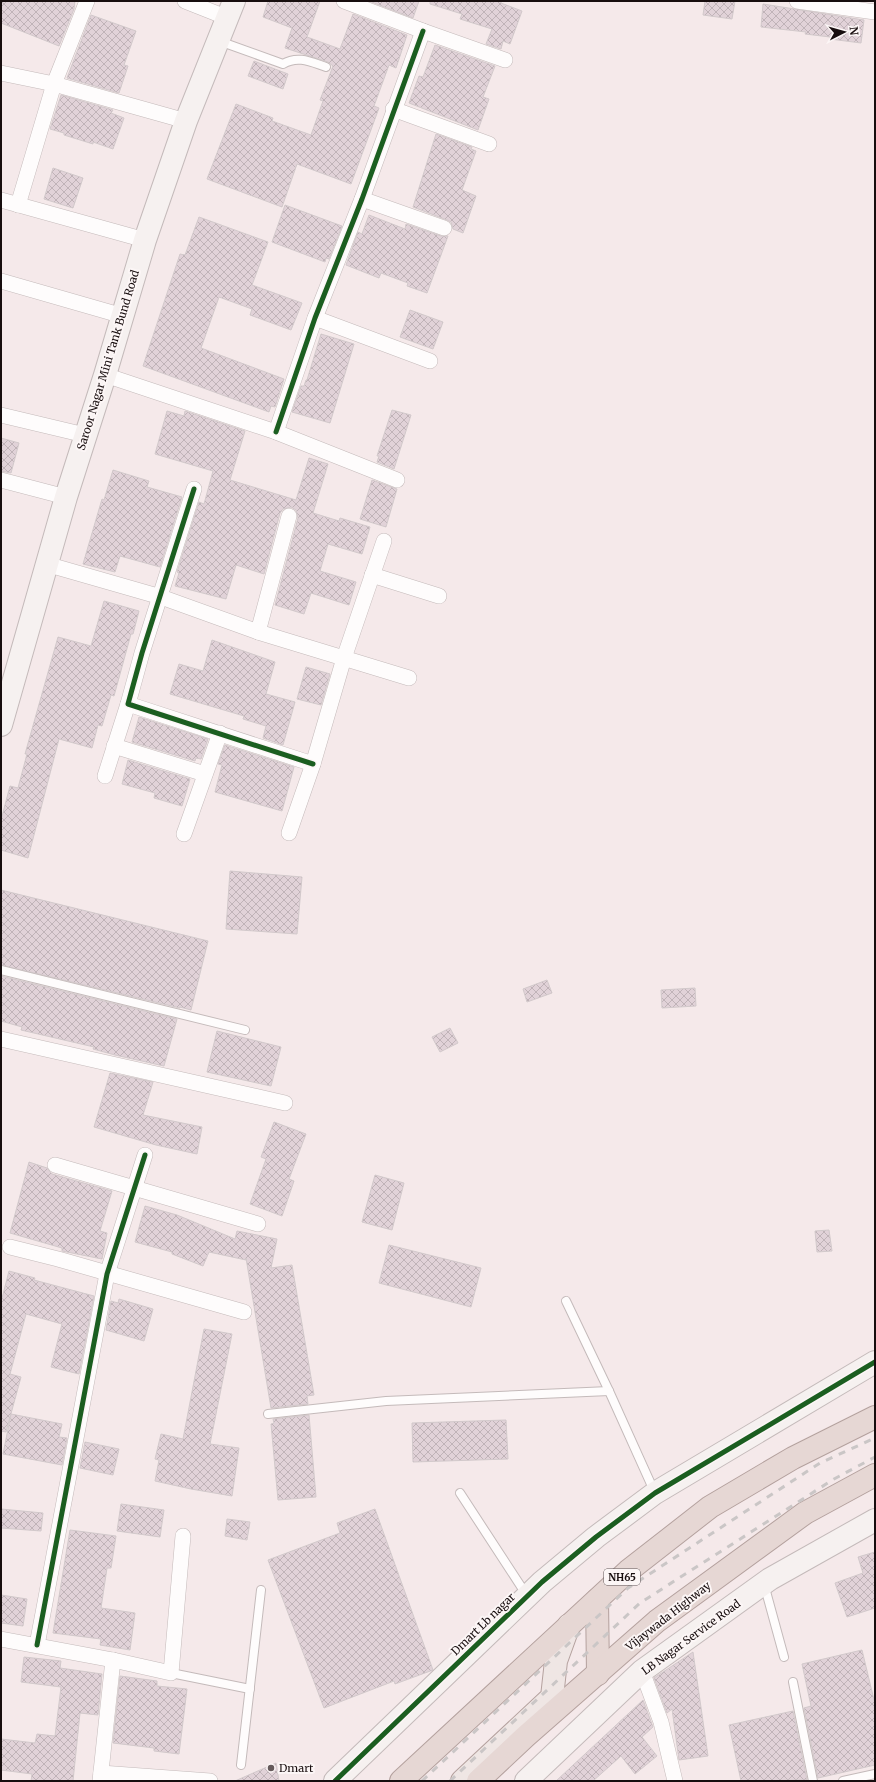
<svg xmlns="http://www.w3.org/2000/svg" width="876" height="1782" font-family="Merriweather,serif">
  <defs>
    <pattern id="building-cross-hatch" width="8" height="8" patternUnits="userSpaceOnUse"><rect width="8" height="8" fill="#e1d2d8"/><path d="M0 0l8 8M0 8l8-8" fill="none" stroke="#c0b3b8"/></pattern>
  </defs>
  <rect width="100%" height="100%" fill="#f5e9ea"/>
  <!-- building -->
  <g fill="url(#building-cross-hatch)" stroke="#d2c9cb">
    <polygon points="1,1 75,1 74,9 59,46 1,23"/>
    <polygon points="268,1 320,1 307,37 340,49 353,14 407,35 396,68 389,65 374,106 379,108 351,184 297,164 282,207 207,179 236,104 273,118 272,121 311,135 323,101 320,100 333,66 328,62 285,48 292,28 263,17"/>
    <polygon points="369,1 419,1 413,18"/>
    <polygon points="430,1 501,1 501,3 522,11 510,44 503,41 501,49 486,44 492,29 460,19 462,14 430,4"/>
    <polygon points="705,1 735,1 732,19 703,15"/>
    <polygon points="763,4 864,20 861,43 830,39 830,37 805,34 806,32 761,27"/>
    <polygon points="91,15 136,31 124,65 128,66 119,93 67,78"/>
    <polygon points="435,45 495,66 483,97 489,99 478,130 409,103 419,76 423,77"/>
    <polygon points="254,61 288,74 283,89 248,76"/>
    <polygon points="61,95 113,110 111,113 124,118 113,149 93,142 93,144 64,135 64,133 50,129"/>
    <polygon points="436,134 472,147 471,149 476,151 462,190 476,196 463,233 453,229 451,222 447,220 413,207"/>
    <polygon points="53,168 83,178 73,208 44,199"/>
    <polygon points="285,205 342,226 329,259 326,258 325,262 272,242"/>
    <polygon points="369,215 405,229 406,224 441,236 448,236 427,293 407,286 408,283 381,273 379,278 346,265 358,232 362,234"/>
    <polygon points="199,217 268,242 252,285 302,303 291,330 250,315 252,309 219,297 201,348 284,379 275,407 271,406 269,412 143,366 180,254 185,255"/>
    <polygon points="410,310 443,322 433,349 400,337"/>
    <polygon points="321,334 354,344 330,423 292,412 301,386 304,386 306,380 307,380"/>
    <polygon points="392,410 411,415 394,469 377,462 379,456 377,456"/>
    <polygon points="167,411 184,416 185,411 245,431 230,480 296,500 309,458 328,464 313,513 339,521 340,518 370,527 362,554 328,544 320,571 356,582 349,605 311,593 304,614 275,605 298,518 296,510 291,507 283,509 280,513 264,574 236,565 226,599 175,586 179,573 177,572 199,502 204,504 213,471 155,454"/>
    <polygon points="1,438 19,443 11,473 1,471"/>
    <polygon points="113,470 149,481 147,487 182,497 160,567 120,556 115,572 83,564 102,499 104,500"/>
    <polygon points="372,480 397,489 386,527 360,519"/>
    <polygon points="104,601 139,611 133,634 131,634 114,696 111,695 102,726 98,725 92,748 59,739 28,858 1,850 1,820 10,786 18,788 27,754 25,754 58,637 91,646"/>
    <polygon points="212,640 275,662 266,694 295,702 283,745 263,738 266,726 243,719 244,716 170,694 179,664 203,671"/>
    <polygon points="306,667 330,674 321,705 297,699"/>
    <polygon points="139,717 208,739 201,759 196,758 195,761 132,742"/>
    <polygon points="225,745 294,767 282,811 215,792 222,765 218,764"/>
    <polygon points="128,760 190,779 182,806 154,798 155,793 122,784"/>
    <polygon points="230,871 302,877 297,934 226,929"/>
    <polygon points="1,890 208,941 191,1010 180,1007 180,1008 1,965"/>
    <polygon points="1,976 177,1019 164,1066 115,1055 93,1049 94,1047 21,1030 22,1027 1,1021"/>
    <polygon points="547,980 552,993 527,1002 523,989"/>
    <polygon points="695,988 696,1006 662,1008 661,990"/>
    <polygon points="450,1028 458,1043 440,1052 432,1037"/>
    <polygon points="217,1031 281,1047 271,1086 207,1072"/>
    <polygon points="110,1073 153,1082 143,1115 202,1127 197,1154 156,1145 94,1127"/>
    <polygon points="274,1122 306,1134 289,1179 294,1181 282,1216 250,1204 266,1159 261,1157"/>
    <polygon points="29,1162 47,1168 52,1174 112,1191 100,1231 107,1233 102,1259 62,1251 62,1248 10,1233"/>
    <polygon points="375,1175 404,1183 392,1230 362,1222"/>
    <polygon points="145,1206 177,1215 235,1239 237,1231 277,1239 271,1268 292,1265 314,1395 307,1396 308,1404 271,1408 246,1258 246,1260 209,1252 203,1266 172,1254 172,1252 135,1242"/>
    <polygon points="829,1230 832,1251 817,1252 815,1231"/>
    <polygon points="389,1245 481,1268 471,1307 379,1283"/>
    <polygon points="9,1271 35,1278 34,1280 94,1296 79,1374 51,1367 62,1324 26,1314 10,1374 21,1377 6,1432 1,1431 1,1302"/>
    <polygon points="119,1299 153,1309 144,1341 106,1330 111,1301 118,1303"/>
    <polygon points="204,1329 232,1334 210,1444 239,1448 232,1496 191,1489 155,1481 159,1460 155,1459 161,1434 183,1439"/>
    <polygon points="11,1414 62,1424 59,1437 67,1438 62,1465 3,1454"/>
    <polygon points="309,1415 316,1497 278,1500 271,1424 274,1423 273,1419"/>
    <polygon points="506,1420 508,1459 413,1462 412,1423"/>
    <polygon points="85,1442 119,1449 113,1475 80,1468"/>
    <polygon points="121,1504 164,1510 160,1537 117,1531"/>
    <polygon points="1,1509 43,1513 41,1531 1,1528"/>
    <polygon points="375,1509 433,1670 395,1684 394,1681 324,1708 268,1560 340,1533 337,1523"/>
    <polygon points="227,1519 250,1522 247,1540 225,1536"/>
    <polygon points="70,1530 116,1536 111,1568 107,1568 101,1608 135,1613 130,1650 100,1645 101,1639 53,1633"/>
    <polygon points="875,1552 875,1608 847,1617 835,1583 863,1573 858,1557"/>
    <polygon points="1,1595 27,1599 23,1626 1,1623"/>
    <polygon points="862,1650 875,1704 875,1765 818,1778 804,1708 811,1706 802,1664"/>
    <polygon points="693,1652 708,1756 679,1760 672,1709 667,1713 654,1678"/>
    <polygon points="24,1657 61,1661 60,1668 102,1674 98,1715 80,1713 73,1781 31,1781 32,1774 1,1770 1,1739 35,1743 37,1734 55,1736 61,1687 21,1682"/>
    <polygon points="120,1676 157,1681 157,1686 187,1689 179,1754 154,1751 154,1748 113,1743"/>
    <polygon points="643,1700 653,1727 642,1737 657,1756 635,1774 621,1756 593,1781 556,1781"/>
    <polygon points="793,1711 807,1780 741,1781 729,1725"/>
    <polygon points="276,1763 279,1781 235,1781"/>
  </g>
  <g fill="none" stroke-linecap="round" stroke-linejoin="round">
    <defs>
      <g id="lane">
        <path d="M219 41 283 64C298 55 311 62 326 67"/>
        <polyline points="1,970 245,1030"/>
        <polyline points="566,1301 609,1391 655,1493"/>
        <polyline points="268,1414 386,1401 609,1391"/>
        <polyline points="460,1493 522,1588 528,1594"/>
        <polyline points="764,1584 784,1657"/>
        <polyline points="171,1673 250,1689"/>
        <polyline points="793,1682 813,1781"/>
        <polyline points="241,1765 261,1590"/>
        <polyline points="843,1781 875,1774"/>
      </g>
      <g id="street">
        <polyline points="185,1 228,18"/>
        <polyline points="344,1 423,31 505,60"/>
        <polyline points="797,1 875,12"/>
        <polyline points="1,73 54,84 186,121"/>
        <polyline points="393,109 489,144"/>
        <polyline points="362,199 444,228"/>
        <polyline points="1,200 145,240"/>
        <polyline points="18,205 54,84 87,1"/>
        <polyline points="1,281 123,316"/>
        <polyline points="315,318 430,361"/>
        <polyline points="105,375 276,432 397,480"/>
        <polyline points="1,415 85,435"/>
        <polyline points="276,432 315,318 362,199 423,31"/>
        <polyline points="1,480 66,497"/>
        <polyline points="194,489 142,653 128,704 313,764"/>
        <polyline points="46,564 161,597 258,632 409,678"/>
        <polyline points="372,575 439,596"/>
        <polyline points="258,632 289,516"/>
        <polyline points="114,746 205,774"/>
        <polyline points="105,776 128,704"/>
        <polyline points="289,833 313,764 344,658 384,541"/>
        <polyline points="184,834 220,733"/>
        <polyline points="1,1039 285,1103"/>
        <polyline points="55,1165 258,1224"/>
        <polyline points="10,1247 58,1259 244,1312"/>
        <polyline points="1,1639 113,1660 171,1673 183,1536"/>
        <polyline points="37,1645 107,1274 145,1155"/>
        <polyline points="642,1671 661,1722 675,1781"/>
        <polyline points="101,1773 210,1781"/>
        <polyline points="100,1781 113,1660"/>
      </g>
      <g id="secondary">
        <polyline points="1,725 66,497 105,375 145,240 186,121 234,1"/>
        <polyline points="335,1781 542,1582 596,1537 655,1493 875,1362"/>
        <polyline points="526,1781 642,1671 770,1579 875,1520"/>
      </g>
      <polyline id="primary" points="462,1781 552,1697 556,1661 569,1625"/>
      <g id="highway">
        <polyline points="597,1600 598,1674"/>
        <polyline points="401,1781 628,1571 710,1507 793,1458 875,1417"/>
        <polyline points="478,1781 526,1736 657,1621 805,1513 875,1475"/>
      </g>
    </defs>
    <!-- lane casing -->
    <use href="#lane" stroke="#c4baba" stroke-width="10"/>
    <!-- street casing -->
    <use href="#street" stroke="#c4baba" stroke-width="16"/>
    <!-- secondary casing -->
    <use href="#secondary" stroke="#c4baba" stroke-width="24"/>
    <!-- primary casing -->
    <use href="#primary" stroke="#b4a19e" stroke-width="24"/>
    <!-- highway casing -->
    <use href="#highway" stroke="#b4a19e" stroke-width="24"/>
    <!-- lane -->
    <use href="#lane" stroke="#fefcfc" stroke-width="8"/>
    <!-- street -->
    <use href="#street" stroke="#fefcfc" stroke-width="15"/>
    <!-- secondary -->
    <use href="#secondary" stroke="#f6f1f0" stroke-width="22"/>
    <!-- primary -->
    <use href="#primary" stroke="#efe6e4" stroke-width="22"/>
    <!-- highway -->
    <use href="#highway" stroke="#e6d7d4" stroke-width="22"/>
    <!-- rail -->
    <g stroke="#cac6c6" stroke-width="3" stroke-dasharray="7 7" stroke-linecap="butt">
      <polyline points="422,1781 628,1588 820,1463 875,1438"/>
      <polyline points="450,1781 640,1603 834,1479 875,1457"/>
    </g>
    <defs>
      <g id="cycleway">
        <polyline points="276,432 315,318 362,199 423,31"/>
        <polyline points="194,489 142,653 128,704 313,764"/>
        <polyline points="37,1645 107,1274 145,1155"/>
        <polyline points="335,1781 542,1582 596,1537 655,1493 875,1362"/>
      </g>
    </defs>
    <!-- cycleway casing -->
    <use href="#cycleway" stroke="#fcf6f6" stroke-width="8"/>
    <!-- cycleway -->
    <use href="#cycleway" stroke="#1b5e20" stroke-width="5"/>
  </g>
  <!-- markers -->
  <circle fill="#655a5b" stroke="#fcf6f6" stroke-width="1.5" cx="271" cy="1768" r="4"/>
  <g text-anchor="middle" stroke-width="4" stroke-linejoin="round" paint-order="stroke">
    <!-- shield labels -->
    <rect fill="#fcf6f6" stroke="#5c5354" stroke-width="1" x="604" y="1569" width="36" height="16" rx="3"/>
    <g font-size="10" font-weight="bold" fill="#170d0e">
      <text x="622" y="1581">NH65</text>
    </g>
    <!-- street labels -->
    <g font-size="11" fill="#170d0e" stroke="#fcf6f6">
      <text transform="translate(108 360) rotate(-73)" y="4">Saroor Nagar Mini Tank Bund Road</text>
      <text transform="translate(668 1616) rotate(-38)" y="4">Vijaywada Highway</text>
      <text transform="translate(483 1624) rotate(-44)" y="4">Dmart Lb nagar</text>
      <text transform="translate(691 1637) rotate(-36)" y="4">LB Nagar Service Road</text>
    </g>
    <!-- poi labels -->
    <g font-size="11" fill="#170d0e" stroke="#fcf6f6" text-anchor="start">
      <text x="279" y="1772">Dmart</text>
    </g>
  </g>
  <!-- border -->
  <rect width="876" height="1782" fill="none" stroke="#170d0e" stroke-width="4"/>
  <!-- north arrow -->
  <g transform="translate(844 32) rotate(84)" stroke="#fcf6f6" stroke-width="3" paint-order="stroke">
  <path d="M0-3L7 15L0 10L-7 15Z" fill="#170d0e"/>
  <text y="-6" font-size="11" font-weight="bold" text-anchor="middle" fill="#170d0e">N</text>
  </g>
</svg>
